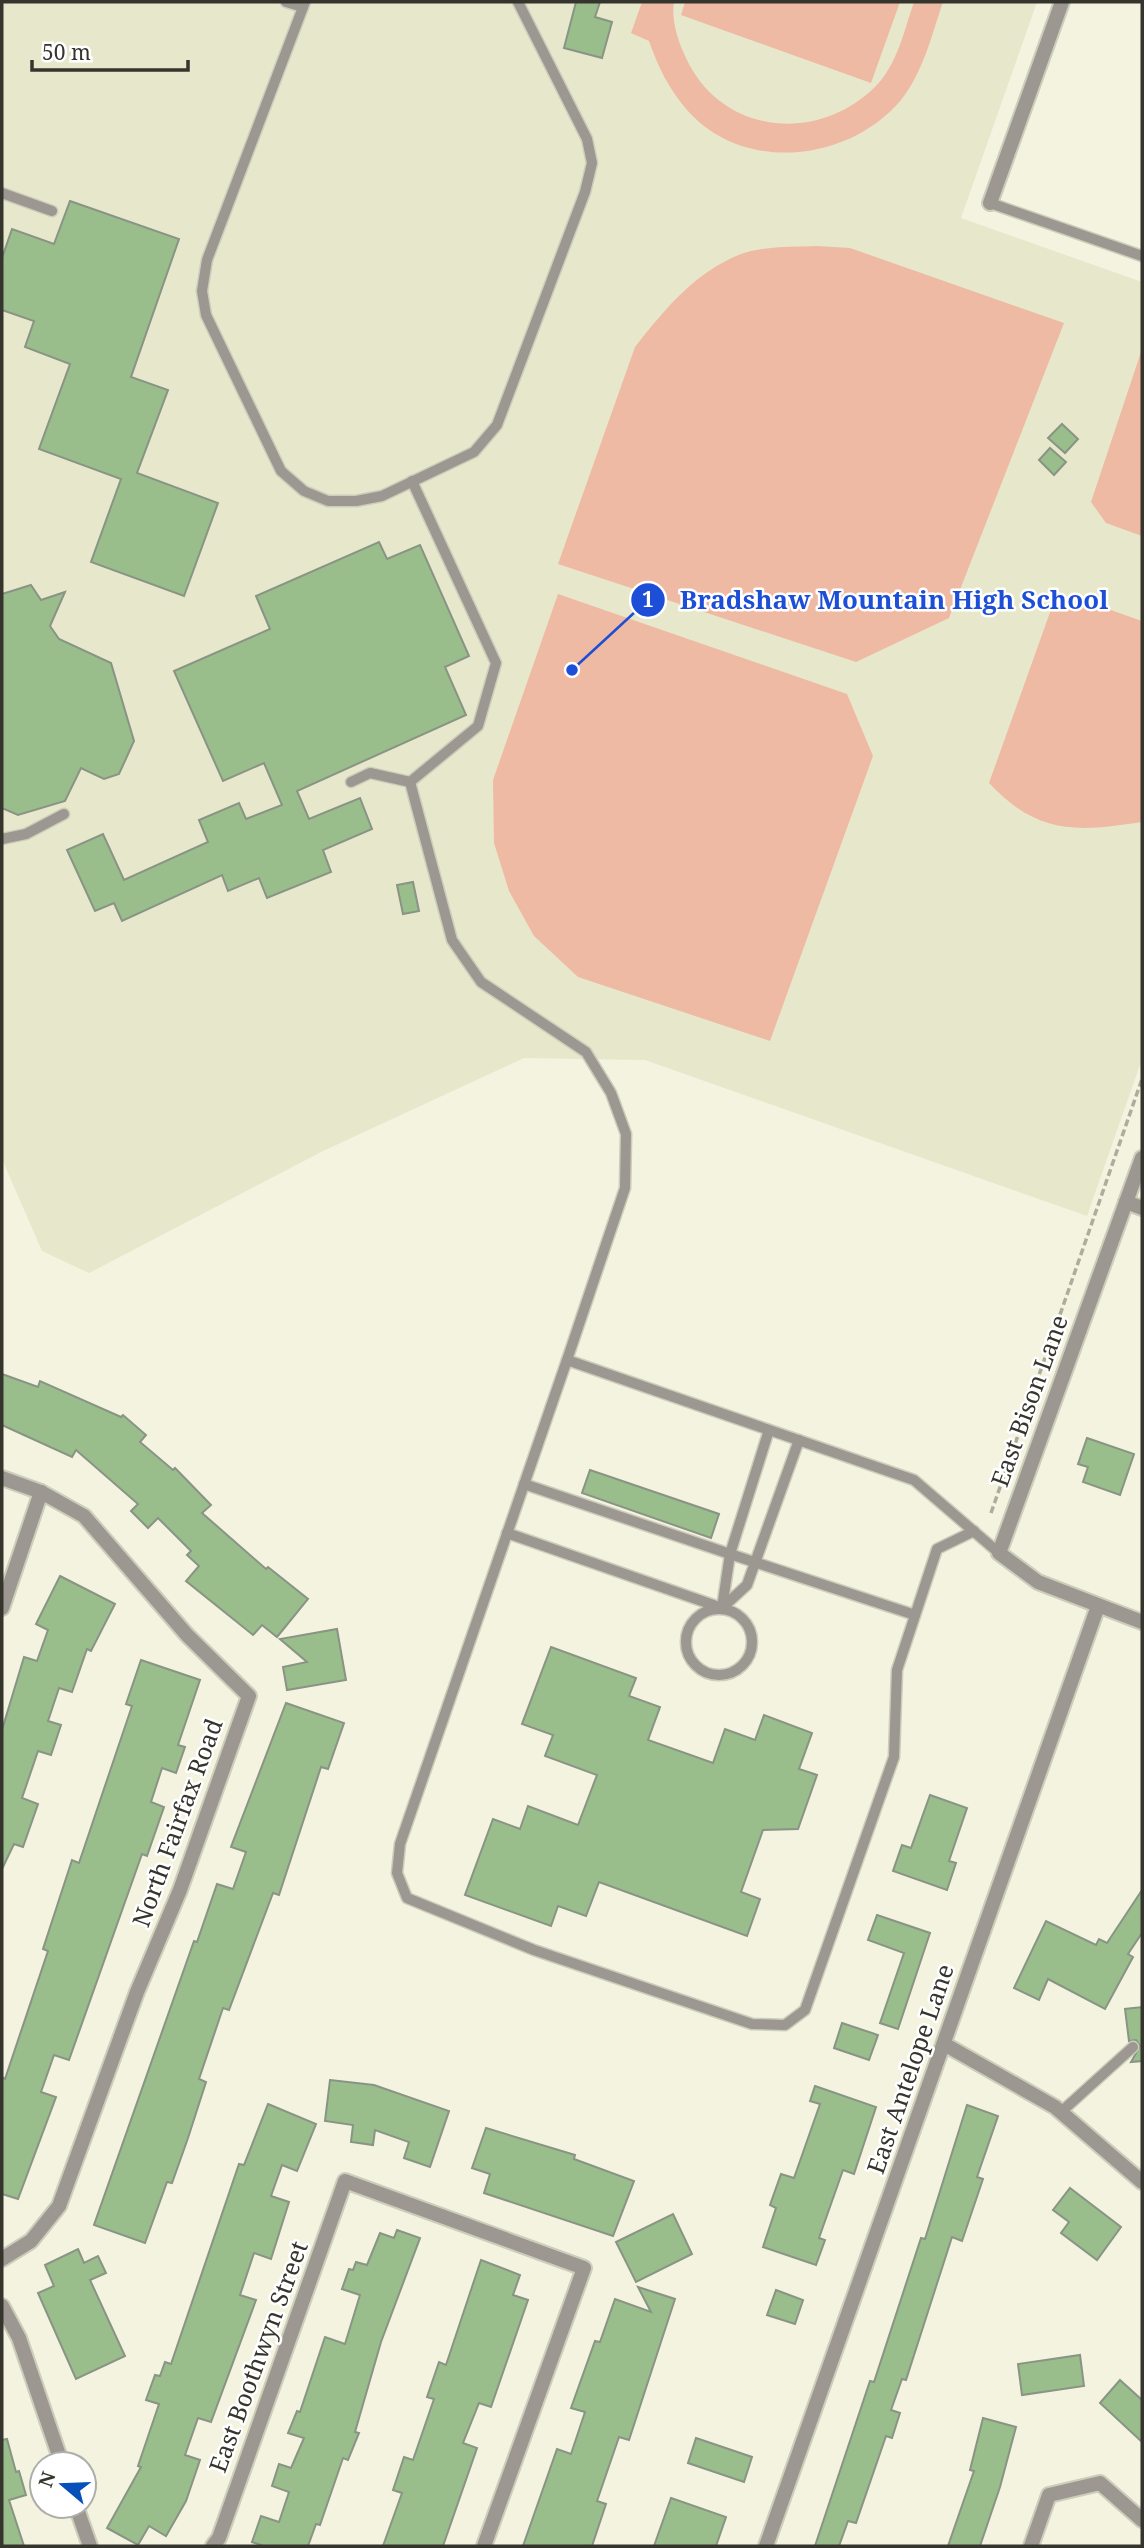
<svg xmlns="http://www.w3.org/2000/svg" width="1144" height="2548" font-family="'Noto Serif',serif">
  <rect width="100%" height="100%" fill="#f3f3df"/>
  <!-- built -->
  <polygon fill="#e7e7cc" points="2,2 1037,2 961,218 1142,282 1142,1059 1087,1216 645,1060 524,1058 323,1151 89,1273 42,1251 2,1159"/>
  <!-- green -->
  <g fill="#efbaa3">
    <path d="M642 2H674C671 21 678 41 686 58 721 134 816 144 874 88 897 66 904 31 914 2H943C932 34 923 73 901 100 849 162 743 174 687 110 669 89 658 67 649 41L631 33Z"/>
    <polygon points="685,2 900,2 871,83 681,15"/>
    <path d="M817 246 850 248 1064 323 949 618 856 662 558 564 635 347C664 310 695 272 741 254 763 246 793 247 817 246Z"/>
    <polygon points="1142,349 1142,536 1106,523 1091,502"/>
    <polygon points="558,594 847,694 873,756 770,1041 578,977 534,936 509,891 494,843 493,780"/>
    <path d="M1071 596 1142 621V822C1076 832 1038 835 989 783L1053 604Z"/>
  </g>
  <!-- building -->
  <g fill="#99be8c" stroke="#899485" stroke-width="2">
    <polygon points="576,2 600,2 595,17 612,22 602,58 564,48"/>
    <polygon points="70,201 179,239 131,377 168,390 137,473 218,503 184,596 91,562 121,479 39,449 70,364 25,347 34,321 2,310 2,258 12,229 54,244"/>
    <polygon points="1062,424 1078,439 1065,453 1048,438"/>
    <polygon points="1050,448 1066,462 1054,475 1039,460"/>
    <polygon points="379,542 387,559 420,545 469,656 445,667 466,715 297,791 309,819 360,798 372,829 323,850 331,872 267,898 259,878 228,891 222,875 122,921 114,903 95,911 67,850 103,834 124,880 208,842 199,820 239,803 246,819 282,805 264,763 223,781 174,671 270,629 256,596"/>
    <polygon points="31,585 41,600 65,592 50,626 59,639 111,663 134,741 119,774 104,779 81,768 65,801 18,815 2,808 2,594"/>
    <polygon points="413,882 419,911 403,914 397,885"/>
    <polygon points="2,1374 38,1387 40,1381 121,1417 123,1415 146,1435 140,1442 173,1470 175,1468 211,1505 202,1513 266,1569 268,1567 308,1599 277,1637 262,1625 253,1635 186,1581 199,1566 187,1555 191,1551 158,1518 148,1528 131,1511 138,1504 76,1450 72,1457 2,1425"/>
    <polygon points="1087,1438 1134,1454 1120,1495 1083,1482 1088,1467 1078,1464"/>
    <polygon points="590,1470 719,1514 711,1538 582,1493"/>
    <polygon points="60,1576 115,1604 91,1651 87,1649 72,1692 59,1688 48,1721 61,1725 51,1755 38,1751 22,1798 38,1804 23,1847 14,1844 2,1869 2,1730 24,1657 37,1661 48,1630 36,1624"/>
    <polygon points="337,1629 346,1680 287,1690 283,1667 307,1662 280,1639"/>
    <polygon points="551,1647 636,1678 629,1696 660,1707 648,1740 713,1763 725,1729 755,1740 764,1715 812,1733 799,1769 817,1775 798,1829 763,1830 741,1892 760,1899 747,1936 599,1882 586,1916 558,1906 551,1926 465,1895 493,1819 520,1829 528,1806 578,1825 597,1775 545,1756 553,1735 522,1724"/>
    <polygon points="141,1660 200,1680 178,1745 185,1747 176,1773 162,1768 151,1802 164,1807 147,1856 142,1854 69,2060 54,2055 41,2092 56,2097 18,2199 2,2194 2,2077 5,2079 48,1951 43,1949 72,1860 79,1863 108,1777 132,1706 126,1704"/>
    <polygon points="286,1703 344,1723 328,1769 321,1767 279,1895 273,1893 229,2010 223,2008 199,2079 206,2082 188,2138 172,2183 167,2182 145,2243 94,2225 194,1941 197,1942 217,1884 233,1889 246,1852 231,1847"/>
    <polygon points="930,1795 967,1808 949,1861 956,1863 947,1890 893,1871 902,1845 911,1848"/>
    <polygon points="1142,1890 1142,1933 1128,1954 1133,1957 1105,2009 1048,1979 1039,2000 1014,1988 1046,1921 1096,1945 1099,1939 1107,1943"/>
    <polygon points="877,1915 930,1933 898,2029 880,2023 904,1953 868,1940"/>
    <polygon points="1142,2007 1142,2061 1131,2062 1140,2046 1136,2040 1129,2041 1125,2009"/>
    <polygon points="842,2023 878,2035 869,2060 834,2048"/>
    <polygon points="330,2080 374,2085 449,2111 430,2167 404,2158 409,2142 375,2130 373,2145 351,2142 353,2125 325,2121"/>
    <polygon points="815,2086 876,2107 854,2174 843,2170 819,2238 825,2240 816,2265 763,2247 776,2208 770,2205 781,2174 794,2178 820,2104 810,2101"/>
    <polygon points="268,2104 316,2124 297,2171 282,2165 271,2196 289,2202 271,2259 254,2253 240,2295 256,2300 211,2422 198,2418 185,2455 200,2460 186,2501 166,2536 149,2526 138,2545 107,2528 141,2467 138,2466 159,2404 146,2400 155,2375 160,2376 165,2362 171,2364 239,2164 244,2165"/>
    <polygon points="967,2105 998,2116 977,2177 983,2179 962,2241 952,2237 906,2380 902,2379 891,2410 900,2413 892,2438 886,2436 856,2523 848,2521 839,2546 815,2546 870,2381 874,2382 921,2238 925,2239"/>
    <polygon points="486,2128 575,2155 574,2159 634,2181 613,2236 484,2193 490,2174 472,2168"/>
    <polygon points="1070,2188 1121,2227 1097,2260 1061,2233 1069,2222 1053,2210"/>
    <polygon points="673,2214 692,2254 636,2282 616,2242"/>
    <polygon points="397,2230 420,2238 381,2342 355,2432 359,2433 348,2460 343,2458 320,2525 316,2524 308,2546 264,2546 252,2542 261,2516 279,2522 289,2492 272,2486 279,2464 291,2468 304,2438 288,2433 297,2411 300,2412 325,2337 345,2344 360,2295 342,2289 349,2269 353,2270 356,2262 367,2265 380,2233 394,2238"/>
    <polygon points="78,2249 84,2263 98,2256 106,2273 90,2280 125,2356 76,2379 38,2293 54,2286 45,2265"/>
    <polygon points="481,2260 520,2275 513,2295 528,2300 491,2407 479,2403 463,2443 477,2448 443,2546 383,2546 402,2493 393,2490 404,2457 413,2460 434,2399 427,2397 439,2362 446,2365"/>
    <polygon points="638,2287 675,2299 629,2440 619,2437 597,2501 606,2504 592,2546 523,2546 557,2449 571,2454 585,2412 571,2408 595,2341 600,2342 615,2299 651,2312"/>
    <polygon points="776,2290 803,2300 795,2324 767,2315"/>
    <polygon points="1080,2355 1084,2386 1022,2395 1018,2364"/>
    <polygon points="1120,2380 1142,2400 1142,2442 1100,2403"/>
    <polygon points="983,2418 1016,2427 1000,2487 980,2546 948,2546 974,2471 970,2470"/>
    <polygon points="696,2438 752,2457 744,2482 688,2463"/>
    <polygon points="7,2439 16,2472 19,2471 26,2495 9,2500 24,2546 2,2546 2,2440"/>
    <polygon points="671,2498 726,2517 716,2546 654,2546"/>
  </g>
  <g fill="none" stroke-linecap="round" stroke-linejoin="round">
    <defs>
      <g id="service">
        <polyline points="286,2 303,7"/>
        <polyline points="305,2 207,260 202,291 206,315 281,471 304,491 328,501 356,501 382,496 474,452 497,425 585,192 592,163 587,139 518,2"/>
        <polyline points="2,193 52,211"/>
        <polyline points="990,203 1142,256"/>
        <polyline points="412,481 496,663 478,726 410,782 452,940 481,982 586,1052 611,1093 626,1134 625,1188 567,1360 914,1480 999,1553"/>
        <polyline points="351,782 370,773 410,782"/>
        <polyline points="2,839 26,834 64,814"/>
        <polyline points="567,1360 400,1844 397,1873 407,1898 534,1950 752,2024 785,2025 805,2010 894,1757 897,1670 937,1549 974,1531"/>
        <polyline points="524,1484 730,1554 769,1430"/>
        <polyline points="507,1533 722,1608 747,1585 799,1440"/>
        <polyline points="722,1608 730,1554 915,1615"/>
        <circle cx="719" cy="1642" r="33"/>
        <polyline points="1061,2112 1133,2047"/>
      </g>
      <g id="minor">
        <polyline points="990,203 1062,2"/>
        <polyline points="1142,1158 999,1553 1038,1582 1142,1622"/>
        <polyline points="1126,1202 1142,1208"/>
        <polyline points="2,1478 41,1492 84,1516 187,1635 249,1696 180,1890 137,1992 59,2206 31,2241 2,2259"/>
        <polyline points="2,1608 41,1492"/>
        <polyline points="944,2044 1055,2107 1142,2182"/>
        <polyline points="2,2306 19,2338 62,2464"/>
        <polyline points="76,2506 90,2546"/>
        <polyline points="213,2546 219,2538 345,2181 584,2268 484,2546"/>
        <polyline points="766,2546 1098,1606"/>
        <polyline points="1031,2546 1049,2495 1100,2483 1142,2520"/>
      </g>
    </defs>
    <!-- service casing -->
    <use href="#service" stroke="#cdcdbc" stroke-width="13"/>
    <!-- minor casing -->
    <use href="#minor" stroke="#cdcdbc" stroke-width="18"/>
    <!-- path -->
    <polyline stroke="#adad9e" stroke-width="3.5" stroke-dasharray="7 3.5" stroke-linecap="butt" points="991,1513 1142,1079"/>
    <!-- service -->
    <use href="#service" stroke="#9c9790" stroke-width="10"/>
    <!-- minor -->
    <use href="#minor" stroke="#9c9790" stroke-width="14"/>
  </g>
  <g text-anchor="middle" stroke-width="5" stroke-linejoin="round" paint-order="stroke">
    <!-- street labels -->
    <g font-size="24" fill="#35352e" stroke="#fff">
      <text transform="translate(1030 1401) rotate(-70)" y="8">East Bison Lane</text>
      <text transform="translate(178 1823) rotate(-70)" y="8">North Fairfax Road</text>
      <text transform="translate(911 2069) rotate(-71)" y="8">East Antelope Lane</text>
      <text transform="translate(259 2357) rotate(-70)" y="8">East Boothwyn Street</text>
    </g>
  </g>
  <!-- callouts -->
  <path fill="none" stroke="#1d4ed8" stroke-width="2.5" d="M572 670L648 600"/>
  <g fill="#1d4ed8" stroke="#fff" stroke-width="2.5">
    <circle cx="572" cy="670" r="7"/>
    <circle cx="648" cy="600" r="18"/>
  </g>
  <g font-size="21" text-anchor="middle" font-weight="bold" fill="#fff">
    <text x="648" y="607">1</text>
  </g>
  <g font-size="26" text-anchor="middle" font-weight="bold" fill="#1d4ed8" stroke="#fff" stroke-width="5" stroke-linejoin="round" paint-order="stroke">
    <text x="894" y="609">Bradshaw Mountain High School</text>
  </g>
  <!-- border -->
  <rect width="1144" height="2548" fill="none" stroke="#35352e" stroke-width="7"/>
  <!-- north arrow -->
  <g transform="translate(63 2485) rotate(289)"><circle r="33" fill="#ffffff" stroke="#aeaeab" stroke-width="2"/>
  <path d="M0-5L12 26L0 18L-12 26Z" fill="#074fb9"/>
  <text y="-10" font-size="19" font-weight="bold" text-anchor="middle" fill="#35352e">N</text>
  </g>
  <!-- scale -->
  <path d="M32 60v10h156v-10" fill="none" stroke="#35352e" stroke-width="3.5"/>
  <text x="42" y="60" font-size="21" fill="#35352e" stroke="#ffffff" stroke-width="5" paint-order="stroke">50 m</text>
</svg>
